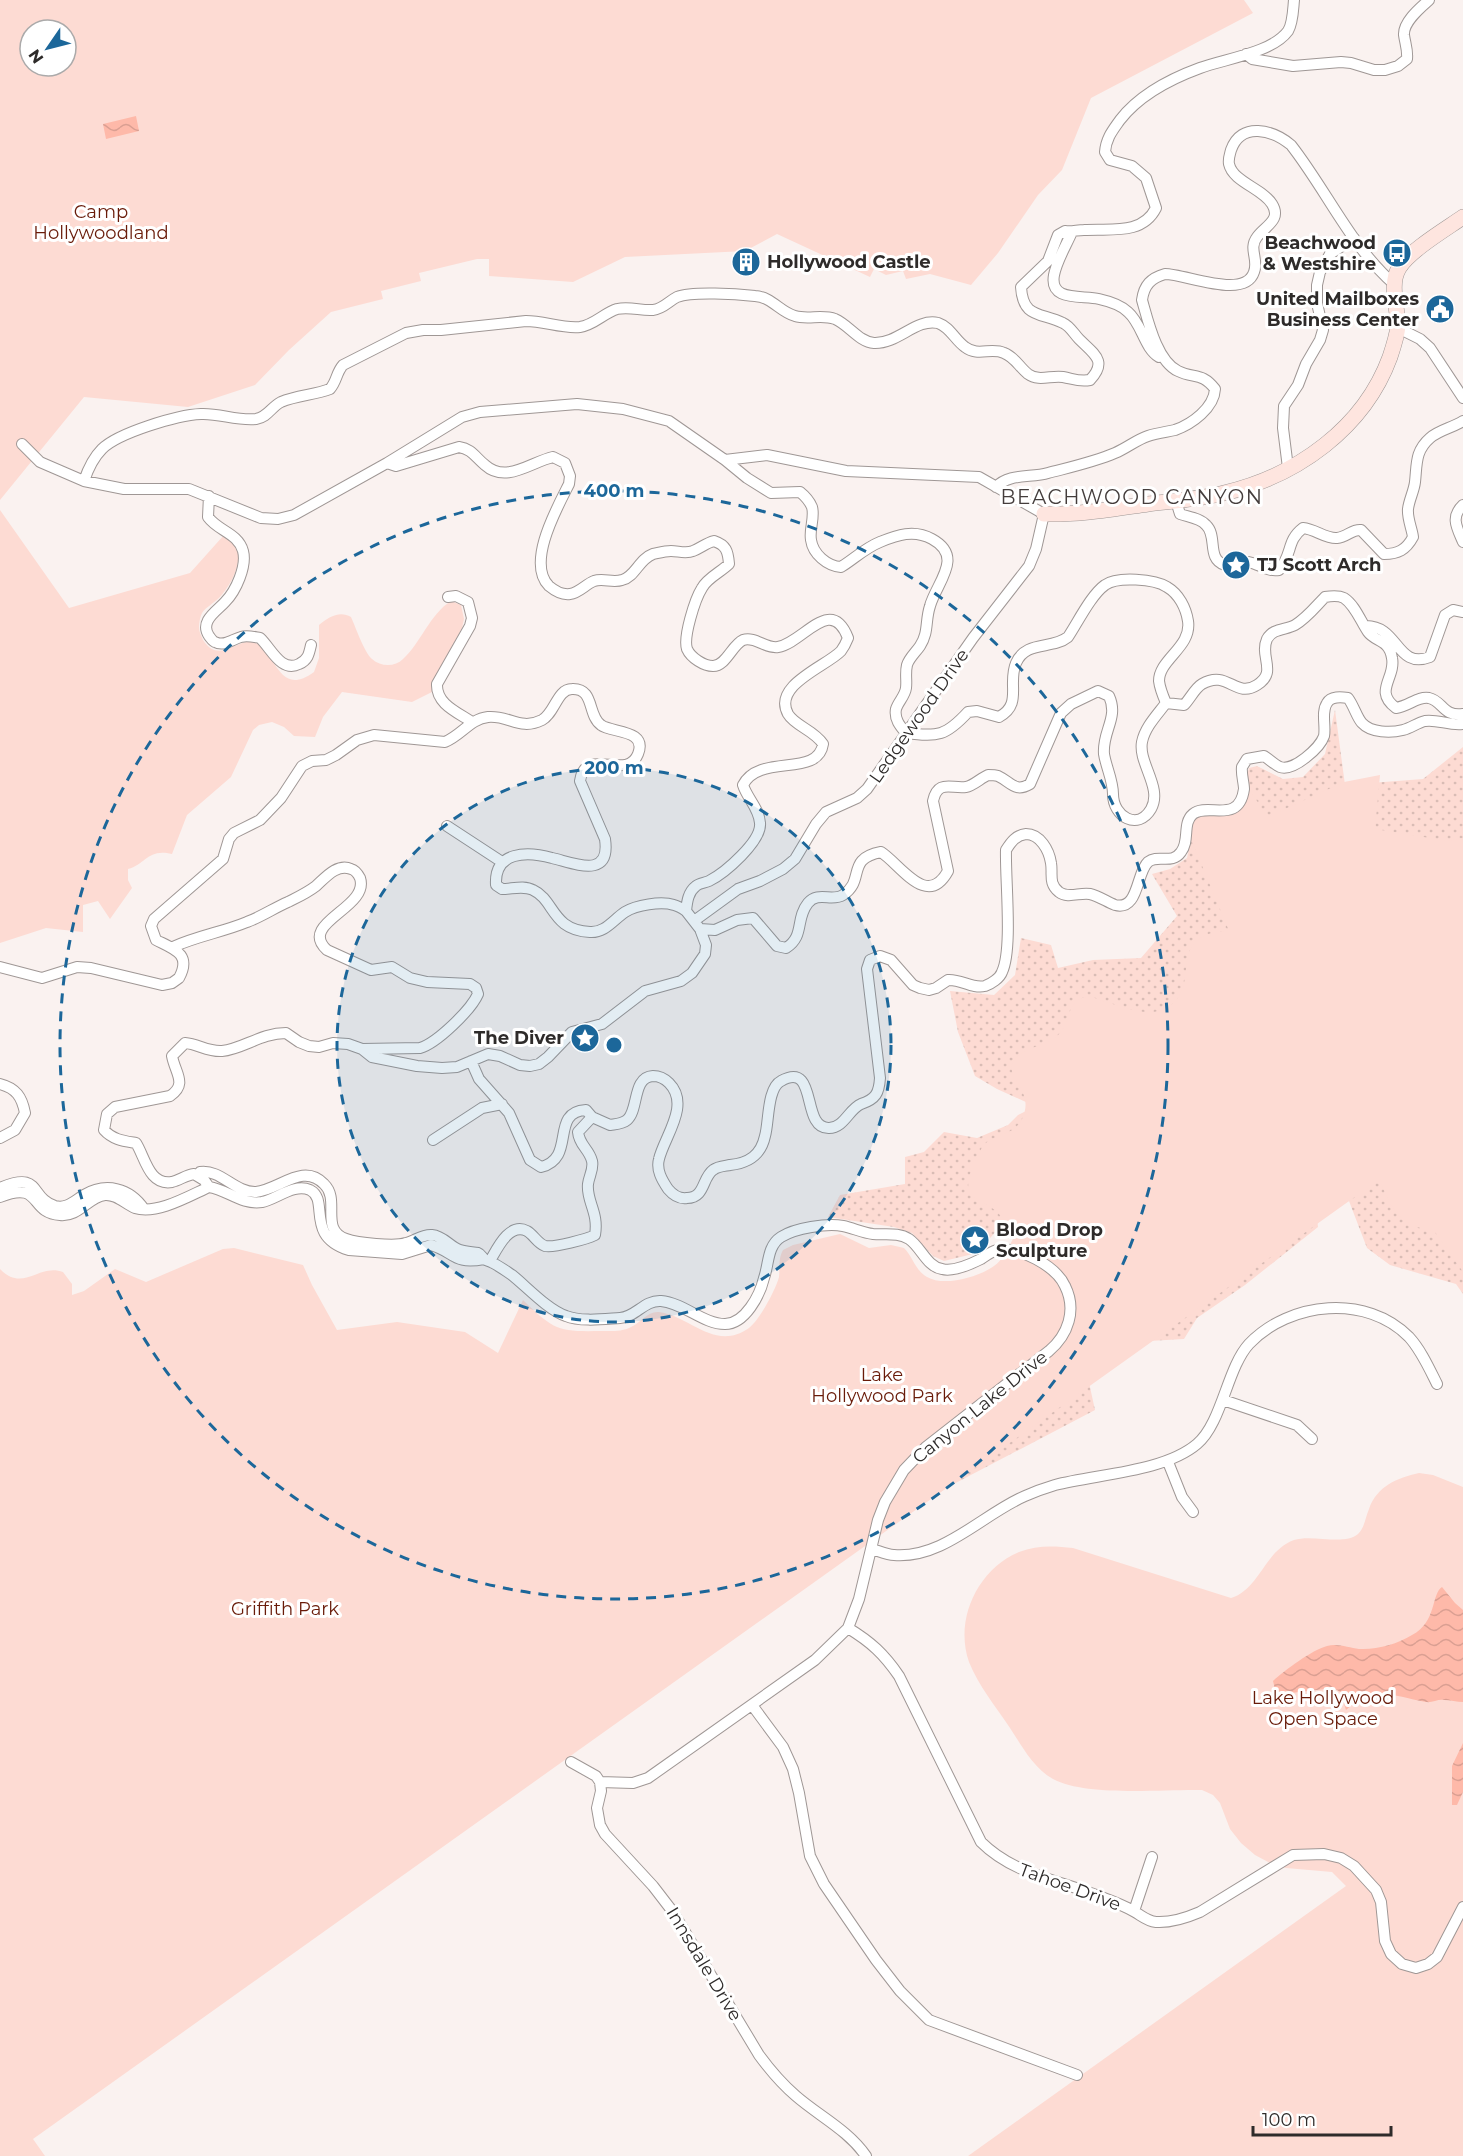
<svg xmlns="http://www.w3.org/2000/svg" width="1463" height="2156" viewBox="0 0 1463 2156" font-family="Montserrat,sans-serif">
  <style>
    .grass { fill: url(#grass-dots) }
    .green { fill: #fddbd3; fill-rule: evenodd }
    .water { fill: url(#water-waves) }
    .lines { fill: none; stroke-linecap: round; stroke-linejoin: round }
    .street-casing { stroke: #9f9795; stroke-width: 12 }
    .secondary-casing { stroke: #9f9795; stroke-width: 16 }
    .street { stroke: #fff; stroke-width: 10 }
    .secondary { stroke: #fee5df; stroke-width: 15 }
    .ring { fill: none; stroke: #1c679a; stroke-width: 3; stroke-dasharray: 10 8 }
    .labels { text-anchor: middle; dominant-baseline: central; stroke-width: 6; stroke-linejoin: round; paint-order: stroke }
    .park-label { font-size: 18px; fill: #691b09; stroke: #fff }
    .poi-label { font-size: 18px; font-weight: bold; fill: #2e2b2a; stroke: #fff; text-anchor: end }
    .street-label { font-size: 18px; fill: #2e2b2a; stroke: #fff }
    .neighbourhood-label { font-size: 20px; letter-spacing: 1.5px; fill: #443d3c; stroke: #fff }
    .centre { fill: #1c679a; stroke: #fff; stroke-width: 3 }
    .ring-label { font-size: 18px; text-anchor: middle; font-weight: bold; fill: #1c679a; stroke: #fff; stroke-width: 6; stroke-linejoin: round; paint-order: stroke }
  </style>
  <defs>
    <pattern id="grass-dots" width="8" height="8" patternUnits="userSpaceOnUse" patternTransform="scale(1.5)"><rect width="8" height="8" fill="#fddbd3"/><path d="M2 2h.1M6 6h.1" fill="none" stroke="#d9bcb5" stroke-width="1.8" stroke-linecap="round"/></pattern>
    <pattern id="water-waves" width="16" height="10" patternUnits="userSpaceOnUse" patternTransform="scale(1.5)"><rect width="16" height="10" fill="#feb9a9"/><path d="M0 5q4-4 8 0t8 0" fill="none" stroke="#da9f92"/></pattern>
  </defs>
  <rect width="100%" height="100%" fill="#faf2f0"/>
  <path class="grass" d="M1335,710L1345,785L1423,779L1463,747V1294L1456,1284L1390,1265L1367,1248L1349,1201L1332,1206L1317,1218L1318,1227L1245,1285L1197,1318L1184,1339L1131,1342L1088,1378L1095,1410L948,1487L890,1527L1030,1240L998,1229L977,1253L944,1261L933,1256L912,1233L894,1227L828,1217L840,1195L905,1184V1157L924,1152L944,1132L977,1138L1008,1125L1018,1115L1030,1109L1028,1103L997,1089L975,1076L958,1032L950,991L994,995L1015,975L1021,938L1051,945L1058,968L1093,960L1141,958L1177,916L1152,874L1170,869L1187,858L1191,839V826L1237,810L1249,768L1257,766L1283,779L1303,777L1325,754Z"/>
  <path class="green" d="M0,0H1244L1253,13L1091,98L1062,170L1038,195L998,253L971,285L930,274L906,279L903,271L886,275L874,269L870,277L777,234L745,251L625,257L573,282L489,276V259H477L419,273L421,281L381,291L383,299L331,312L289,350L255,385L188,407L84,397L0,500ZM30,30H66V66H30Z
    M0,510L69,608L190,573L224,535C251,548 234,582 219,598C214,603 206,607 202,613C200,617 199,623 199,627C199,632 201,635 203,640C219,665 238,638 253,642C277,650 277,699 314,672L319,658V625C328,617 340,610 351,617C356,628 364,652 372,659C381,667 395,667 403,659C420,644 430,614 451,601L461,605L464,619L462,628L432,685V692L412,702L342,692L323,717L315,737L294,736L284,727L272,722L259,725L253,730L231,777L187,815L172,854C148,848 146,864 128,869V880L132,888L110,919L98,901L83,905V932L46,928L0,943Z
    M1380,775L1375,829L1448,841L1463,838V1272L1435,1232C1399,1224 1391,1211 1380,1179L33,2139L45,2156H0V1269C23,1293 39,1263 63,1272L72,1284V1295L84,1291L115,1269L146,1282L223,1249L234,1248L303,1265L312,1285L337,1330L397,1322L465,1332L498,1353L523,1300C553,1329 557,1332 600,1331C610,1331 622,1332 631,1327C641,1323 647,1311 659,1312C690,1316 715,1352 749,1328C759,1321 776,1289 779,1277C780,1267 778,1259 783,1250L793,1245L840,1234L869,1248L891,1245L904,1248C913,1257 915,1270 927,1277C944,1287 979,1277 994,1266C1003,1260 1008,1248 1013,1239C1005,1233 1006,1222 999,1214C993,1207 984,1204 976,1199C958,1187 976,1162 982,1147C993,1133 1013,1137 1022,1119C1035,1092 1008,1081 1012,1064C1016,1050 1047,1045 1058,1035C1070,1025 1066,1000 1086,997C1091,996 1098,999 1103,1001C1126,1007 1151,1021 1172,1004C1201,981 1165,933 1229,931L1191,839V826L1198,815H1227L1247,785L1267,817L1344,782Z
    M1419,1473L1433,1475L1463,1487V2156H968L1346,1886L1332,1872L1286,1868L1270,1863L1255,1855L1241,1843L1230,1829L1220,1803L1213,1795L1202,1790C1163,1789 1086,1797 1053,1779C1033,1768 1022,1746 1010,1728C996,1707 978,1685 969,1662C954,1619 978,1569 1019,1552C1037,1545 1054,1546 1073,1548L1231,1598C1260,1589 1264,1551 1294,1540C1313,1534 1344,1546 1358,1534C1365,1527 1365,1518 1369,1509C1377,1486 1397,1478 1419,1473Z"/>
  <path class="water" d="M136,116L139,131L106,139L103,124Z
    M1442,1587L1455,1603L1463,1610V1702C1457,1702 1450,1700 1444,1700C1438,1699 1432,1703 1426,1702C1392,1696 1375,1684 1346,1710L1340,1692L1334,1688L1282,1694L1275,1689L1273,1681C1285,1670 1312,1650 1327,1646C1338,1643 1349,1648 1359,1649C1377,1650 1397,1644 1412,1635C1437,1622 1431,1594 1442,1587Z
    M1463,1743V1792L1457,1805H1452V1766Z"/>
  <g class="lines">
    <g class="street-casing">
      <path id="street" d="M1246,54L1252,59L1293,66L1341,62L1351,63L1374,70H1385L1398,66L1407,59C1408,50 1405,43 1404,35C1403,22 1420,8 1429,0
        M1072,232C1066,246 1057,260 1054,275C1049,302 1082,295 1099,299C1108,301 1121,305 1128,312C1142,324 1144,348 1159,357
        M1398,328L1420,339L1430,348L1463,398
        M22,444L40,462L84,481L124,489H189L261,518L278,519L294,515L387,463L462,417L480,412L577,404L623,409L669,421L725,460L767,455L846,471L979,477L1044,514L1036,549L1029,566L973,638L867,789L857,798L826,812L816,824L795,859L783,869L760,881L738,889L694,921
        M725,460L747,478L771,493L800,492C805,496 809,500 812,507C815,518 809,529 811,540C813,554 827,566 841,567C854,559 865,548 880,542C897,535 914,529 932,539C965,557 936,583 930,606C925,621 929,632 920,646C916,652 909,658 907,665C905,673 907,681 906,688C905,696 898,702 896,709C894,719 900,726 906,733C938,737 946,736 968,712L977,711L999,717C1023,704 1007,684 1016,663C1026,640 1052,650 1068,637C1078,622 1091,595 1105,585C1117,576 1155,579 1167,587C1179,594 1186,608 1188,621C1192,647 1159,659 1159,681C1160,689 1163,696 1166,703
        M387,463L396,466L459,447C472,449 475,457 485,465C506,484 531,462 553,457L565,463L570,476L569,484C557,508 526,563 549,586C555,591 563,595 570,594C579,593 586,584 594,581C603,578 613,583 622,580C635,577 639,559 653,554C658,553 665,551 671,551C678,551 686,554 693,551C701,548 706,543 714,541C726,545 728,551 729,564C721,572 707,578 702,588C695,599 683,637 687,649C691,658 704,666 713,666C726,666 732,645 743,640C755,636 766,649 778,647C803,643 831,594 848,638C846,643 844,647 841,651C827,666 772,685 788,714C795,726 814,730 823,744C818,778 759,753 743,785C747,798 759,808 760,823C762,841 725,873 709,881C705,883 699,883 696,886C688,892 687,902 686,911L700,929L715,930L737,920L753,918L777,946L786,948C805,936 795,919 808,903C818,891 832,902 843,895C866,880 845,859 881,852C901,865 927,909 948,871L933,801C938,779 951,789 966,787C973,786 981,778 988,775C992,775 995,775 998,776C1011,782 1015,793 1030,784L1061,713L1071,704L1098,691L1109,696C1119,718 1102,731 1104,754C1106,767 1113,780 1113,794C1113,817 1138,831 1151,809C1163,788 1138,763 1142,742C1145,727 1157,715 1166,703
        M1288,468L1283,428L1284,406L1298,385L1306,364L1320,340L1323,330L1317,303V285L1320,272L1330,254L1354,238
        M84,481C88,469 93,458 102,449C118,433 177,415 201,414C219,413 237,421 256,419C268,417 271,407 281,402C297,395 315,395 330,389C337,381 336,373 343,365L406,333L423,330H441L526,321C544,321 563,329 580,327C594,325 604,313 617,309C630,306 641,311 653,310C663,309 669,301 677,297C692,291 737,294 755,296C772,297 780,312 795,316C808,320 822,314 835,319C849,325 859,342 874,343C898,344 916,318 938,323C950,327 955,340 965,347C978,357 991,347 1004,353C1015,357 1019,367 1028,374C1039,382 1051,375 1063,377C1074,379 1079,382 1090,380C1108,361 1094,354 1079,339C1074,334 1070,326 1063,323C1041,312 1023,319 1021,287L1048,261L1058,235L1065,231C1072,232 1077,230 1084,230C1109,228 1142,236 1156,208L1146,178L1132,166L1110,160L1105,152C1106,138 1113,130 1120,120C1140,94 1170,79 1200,68C1224,59 1272,53 1288,31C1293,23 1293,10 1294,0
        M996,487C1009,473 1031,478 1048,473C1071,467 1094,462 1115,453C1127,448 1136,440 1148,436C1157,433 1166,432 1175,430C1192,424 1214,408 1215,389C1202,372 1194,379 1178,371C1157,361 1148,321 1142,300C1144,285 1151,278 1165,274C1186,274 1245,300 1254,272C1259,259 1248,249 1257,237C1265,226 1282,220 1272,204C1262,188 1233,182 1229,164C1228,159 1230,154 1231,150C1241,121 1273,130 1291,145C1327,191 1351,247 1395,285
        M209,496L208,517C218,531 238,533 243,551C247,566 236,591 225,602C217,611 199,621 209,636C210,637 213,642 215,642C224,647 233,639 241,637C247,635 254,637 260,638C271,648 281,673 299,664C308,660 309,654 311,645
        M1176,501L1180,514C1188,517 1200,518 1206,525C1218,536 1206,559 1225,565C1233,567 1240,561 1248,562C1260,564 1267,572 1279,570C1293,554 1286,541 1303,528C1315,529 1326,539 1337,538C1347,537 1352,529 1361,530L1384,554C1398,554 1406,550 1413,537C1412,529 1407,518 1408,509C1409,500 1414,491 1415,482C1417,464 1415,451 1430,438C1439,430 1452,428 1463,421
        M1463,505C1450,517 1457,528 1463,542
        M448,597L456,596L468,602L472,618L470,626L437,684C436,704 457,712 472,722
        M1365,626C1399,625 1396,670 1430,657L1445,615L1453,610L1463,612
        M1166,703L1184,705C1190,699 1195,688 1202,684C1228,669 1235,699 1257,685C1278,672 1259,657 1267,639C1273,628 1286,630 1295,625C1307,618 1316,606 1325,597C1331,596 1338,595 1344,598C1355,605 1361,622 1368,632C1375,642 1389,639 1392,658C1396,678 1373,691 1396,708C1409,706 1418,696 1429,698C1443,701 1443,717 1463,714
        M447,826L502,862
        M173,947C197,936 223,932 247,922C261,917 274,908 288,902C298,897 307,893 316,886C325,878 337,863 351,869C355,870 358,874 360,878C370,908 297,923 327,950L371,970L392,967L410,978L427,982L470,984L476,988L478,994C471,1010 437,1043 420,1048L362,1049
        M0,967L42,978L77,967L91,968L162,985L172,983L179,978C192,954 174,949 156,940L151,926L154,919L223,859L229,839L234,833L260,820L281,798L302,766L312,761L326,760L336,755L357,740L374,735L445,742C462,735 470,719 488,717C509,715 520,731 542,720C555,713 557,689 572,689C595,688 587,715 601,725C611,733 648,729 638,754C627,782 585,745 580,781L605,839C611,880 574,863 552,858C527,851 494,851 496,885L502,889C512,889 524,885 533,890C555,900 551,930 590,932C605,933 613,920 625,912C636,905 661,901 674,905C678,906 683,909 686,911
        M471,1061L479,1079L509,1113L530,1160L541,1167C577,1158 549,1112 586,1110L592,1117L610,1125C616,1124 622,1124 627,1120C639,1110 632,1077 653,1076C659,1076 665,1079 669,1083C691,1105 664,1137 659,1159C656,1170 662,1180 668,1189C673,1195 680,1199 687,1198C705,1198 702,1178 713,1170C718,1166 725,1166 730,1165C749,1163 761,1155 765,1136C769,1123 767,1088 781,1081C819,1060 800,1129 829,1128C844,1128 849,1109 861,1104C876,1099 879,1093 880,1078L867,969L870,960L880,956L891,960L913,985L920,988L929,990L936,988L948,980C961,979 972,989 985,986C991,984 1000,978 1002,972C1013,949 1005,878 1006,850C1011,842 1016,835 1026,834C1040,834 1049,850 1051,863C1053,874 1048,883 1059,892C1068,899 1080,892 1090,894C1099,896 1107,902 1115,905C1139,911 1136,873 1148,862C1158,854 1172,865 1181,852C1190,841 1182,823 1193,814C1208,802 1239,825 1244,789C1244,783 1241,774 1242,767L1247,759L1264,756C1269,759 1275,765 1280,767C1293,772 1320,748 1324,736C1326,726 1321,712 1327,703C1331,696 1341,697 1348,698C1354,706 1357,718 1362,723C1371,733 1391,733 1403,730C1411,728 1417,723 1425,721C1437,719 1450,726 1463,724
        M0,1084C16,1088 22,1097 25,1113L15,1130L0,1138
        M433,1140L482,1108L502,1104
        M198,1175L200,1172C221,1169 235,1193 256,1192C279,1190 303,1162 324,1184C341,1200 319,1229 346,1239C357,1243 395,1247 406,1243C415,1241 422,1234 432,1235C444,1236 450,1247 460,1250C466,1252 473,1252 478,1253C481,1254 482,1257 484,1259C487,1261 490,1261 493,1263C499,1266 506,1271 512,1275C527,1287 548,1310 566,1316C581,1322 604,1319 620,1318C636,1317 644,1300 661,1301C684,1303 703,1324 725,1324C745,1324 760,1295 764,1278C769,1264 767,1246 781,1237C795,1228 827,1223 843,1226C853,1228 863,1233 873,1234C886,1235 898,1232 909,1239C921,1247 927,1267 942,1269C953,1272 971,1264 981,1259C986,1256 990,1252 997,1250C1019,1246 1056,1266 1065,1286C1077,1310 1068,1335 1049,1351L926,1447L904,1470L885,1502L878,1520L859,1599L848,1628L815,1660L648,1778L633,1783L600,1782
        M209,1187L204,1180L194,1174C186,1175 180,1180 172,1182C149,1186 145,1157 136,1143C124,1141 113,1140 104,1130L107,1114L115,1107L170,1096C188,1084 175,1073 172,1056L185,1043C198,1044 208,1052 222,1051C243,1049 261,1033 286,1033L299,1042L309,1046L319,1047L333,1043L348,1044L362,1049L372,1057L417,1066L442,1068L457,1067L488,1054L500,1056L520,1065L530,1066L539,1064L548,1057L572,1032L602,1024L645,991L681,981L692,973L705,954L706,945L700,929
        M0,1188C42,1170 29,1198 55,1206C67,1209 74,1201 84,1195C106,1182 130,1188 144,1209
        M0,1197C43,1180 28,1213 60,1215C79,1217 88,1197 105,1195C117,1194 125,1204 135,1208C157,1215 189,1196 209,1187C228,1190 241,1205 262,1202C277,1199 294,1183 310,1190C330,1200 304,1236 349,1250L402,1254L431,1245C455,1252 453,1265 484,1259
        M490,1261C497,1249 509,1222 527,1231C534,1235 537,1243 545,1246C554,1248 587,1239 595,1235C599,1212 586,1201 588,1184C589,1176 594,1169 592,1161C589,1149 579,1145 578,1132L592,1117
        M1223,1400L1297,1425L1312,1439
        M1168,1462L1182,1497L1193,1512
        M872,1549C879,1551 887,1555 894,1555C943,1559 983,1514 1025,1496C1034,1492 1045,1488 1055,1485C1097,1474 1164,1472 1197,1444C1222,1423 1227,1368 1249,1344C1290,1301 1367,1294 1409,1337C1421,1350 1429,1368 1437,1384
        M848,1628C871,1642 884,1654 899,1676L981,1842C1014,1875 1060,1880 1101,1897C1112,1901 1125,1906 1135,1912C1142,1916 1147,1921 1156,1922C1171,1923 1186,1918 1200,1912L1293,1855L1324,1854L1341,1858L1354,1866L1376,1890L1381,1902L1385,1941L1391,1954L1402,1964L1416,1968L1428,1964L1437,1957L1463,1907
        M752,1705L783,1747L793,1769L799,1793L810,1856L824,1884L876,1960L900,1991L929,2020L1077,2075
        M571,1762L596,1776L600,1782L601,1791L597,1808L600,1825L605,1834L653,1886L673,1912L759,2055C770,2070 782,2084 796,2096C819,2116 848,2130 866,2156
        M1134,1911L1152,1857"/>
    </g>
    <g class="secondary-casing">
      <path id="secondary" d="M1044,514C1079,515 1113,509 1148,504C1173,501 1200,499 1224,493C1297,476 1364,428 1390,357C1393,348 1397,336 1398,326C1398,309 1389,284 1399,268C1409,251 1446,229 1463,217"/>
    </g>
    <use href="#street" class="street"/>
    <use href="#secondary" class="secondary"/>
  </g>
  <circle cx="614" cy="1045" r="277" fill="#1c679a" fill-opacity=".12"/>
  <g class="ring">
    <circle cx="614" cy="1045" r="277"/>
    <circle cx="614" cy="1045" r="554"/>
  </g>
  <defs>
    <g id="bus-disc" transform="scale(1.5)"><circle r="9.5" fill="#1c679a" stroke="#fff"/><path d="M-5-6H5V4H4V6H2V4H-2V6H-4V4H-5ZM-3.5-4V0h7V-4ZM-3.5 1.2v1.5H-2V1.2ZM2 1.2v1.5H3.5V1.2Z" fill="#fff"/></g>
    <g id="building-disc" transform="scale(1.5)"><circle r="9.5" fill="#1c679a" stroke="#fff"/><path d="M-4-6H4V6H1V3H-1V6H-4ZM-2.5-4.3h1.7v1.8h-1.7ZM.8-4.3h1.7v1.8H.8ZM-2.5-1h1.7V.8h-1.7ZM.8-1h1.7V.8H.8Z" fill="#fff"/></g>
    <g id="civic-disc" transform="scale(1.5)"><circle r="9.5" fill="#1c679a" stroke="#fff"/><path d="M-.6-6.5H3V-4.5H.6V-3L4-1V1h2V6H-6V1h2V-1L-.6-3ZM-1.2 2.5V6h2.4V2.5Z" fill="#fff"/></g>
    <g id="sight-disc" transform="scale(1.5)"><circle r="9.5" fill="#1c679a" stroke="#fff"/><path d="M0-6L1.8-2.2L6-1.7L2.9 1.2L3.7 5.4L0 3.3L-3.7 5.4L-2.9 1.2L-6-1.7L-1.8-2.2Z" fill="#fff"/></g>
  </defs>
  <g fill-rule="evenodd">
    <use href="#bus-disc" x="1397" y="253"/>
    <use href="#building-disc" x="746" y="262"/>
    <use href="#civic-disc" x="1440" y="309"/>
    <use href="#sight-disc" x="1236" y="565"/>
    <use href="#sight-disc" x="585" y="1038"/>
    <use href="#sight-disc" x="975" y="1240"/>
  </g>
  <g class="labels">
    <g class="park-label">
      <text x="101" y="212">Camp<tspan x="101" dy="21">Hollywoodland</tspan></text>
      <text x="882" y="1375">Lake<tspan x="882" dy="21">Hollywood Park</tspan></text>
      <text x="285" y="1609">Griffith Park</text>
      <text x="1323" y="1698">Lake Hollywood<tspan x="1323" dy="21">Open Space</tspan></text>
    </g>
    <g class="poi-label">
      <text x="1376" y="243">Beachwood<tspan x="1376" dy="21">&amp; Westshire</tspan></text>
      <text x="767" y="262" text-anchor="start">Hollywood Castle</text>
      <text x="1419" y="299">United Mailboxes<tspan x="1419" dy="21">Business Center</tspan></text>
      <text x="1257" y="565" text-anchor="start">TJ Scott Arch</text>
      <text x="564" y="1038">The Diver</text>
      <text x="996" y="1230" text-anchor="start">Blood Drop<tspan x="996" dy="21">Sculpture</tspan></text>
    </g>
    <g class="street-label">
      <text transform="translate(919 716) rotate(-55)">Ledgewood Drive</text>
      <text transform="translate(980 1407) rotate(-39)">Canyon Lake Drive</text>
      <text transform="translate(1070 1887) rotate(20)">Tahoe Drive</text>
      <text transform="translate(704 1964) rotate(59)">Innsdale Drive</text>
    </g>
    <g class="neighbourhood-label">
      <text x="1132" y="497">BEACHWOOD CANYON</text>
    </g>
  </g>
  <circle cx="614" cy="1045" r="9" class="centre"/>
  <g class="ring-label">
    <text x="614" y="497">400 m</text>
    <text x="614" y="774">200 m</text>
  </g>
  <g transform="translate(48 48) rotate(235)"><circle r="28" fill="#ffffff" stroke="#abaaaa" stroke-width="1.5"/>
  <path d="M0-4.5L10 22L0 15L-10 22Z" fill="#1c679a"/>
  <text y="-9" font-size="16" font-weight="bold" text-anchor="middle" fill="#2e2b2a">N</text>
  </g>
  <path d="M1253 2126v9h138v-9" fill="none" stroke="#2e2b2a" stroke-width="3"/>
  <text x="1262" y="2126" font-size="18" fill="#2e2b2a" stroke="#ffffff" stroke-width="4.5" paint-order="stroke">100 m</text>
</svg>
